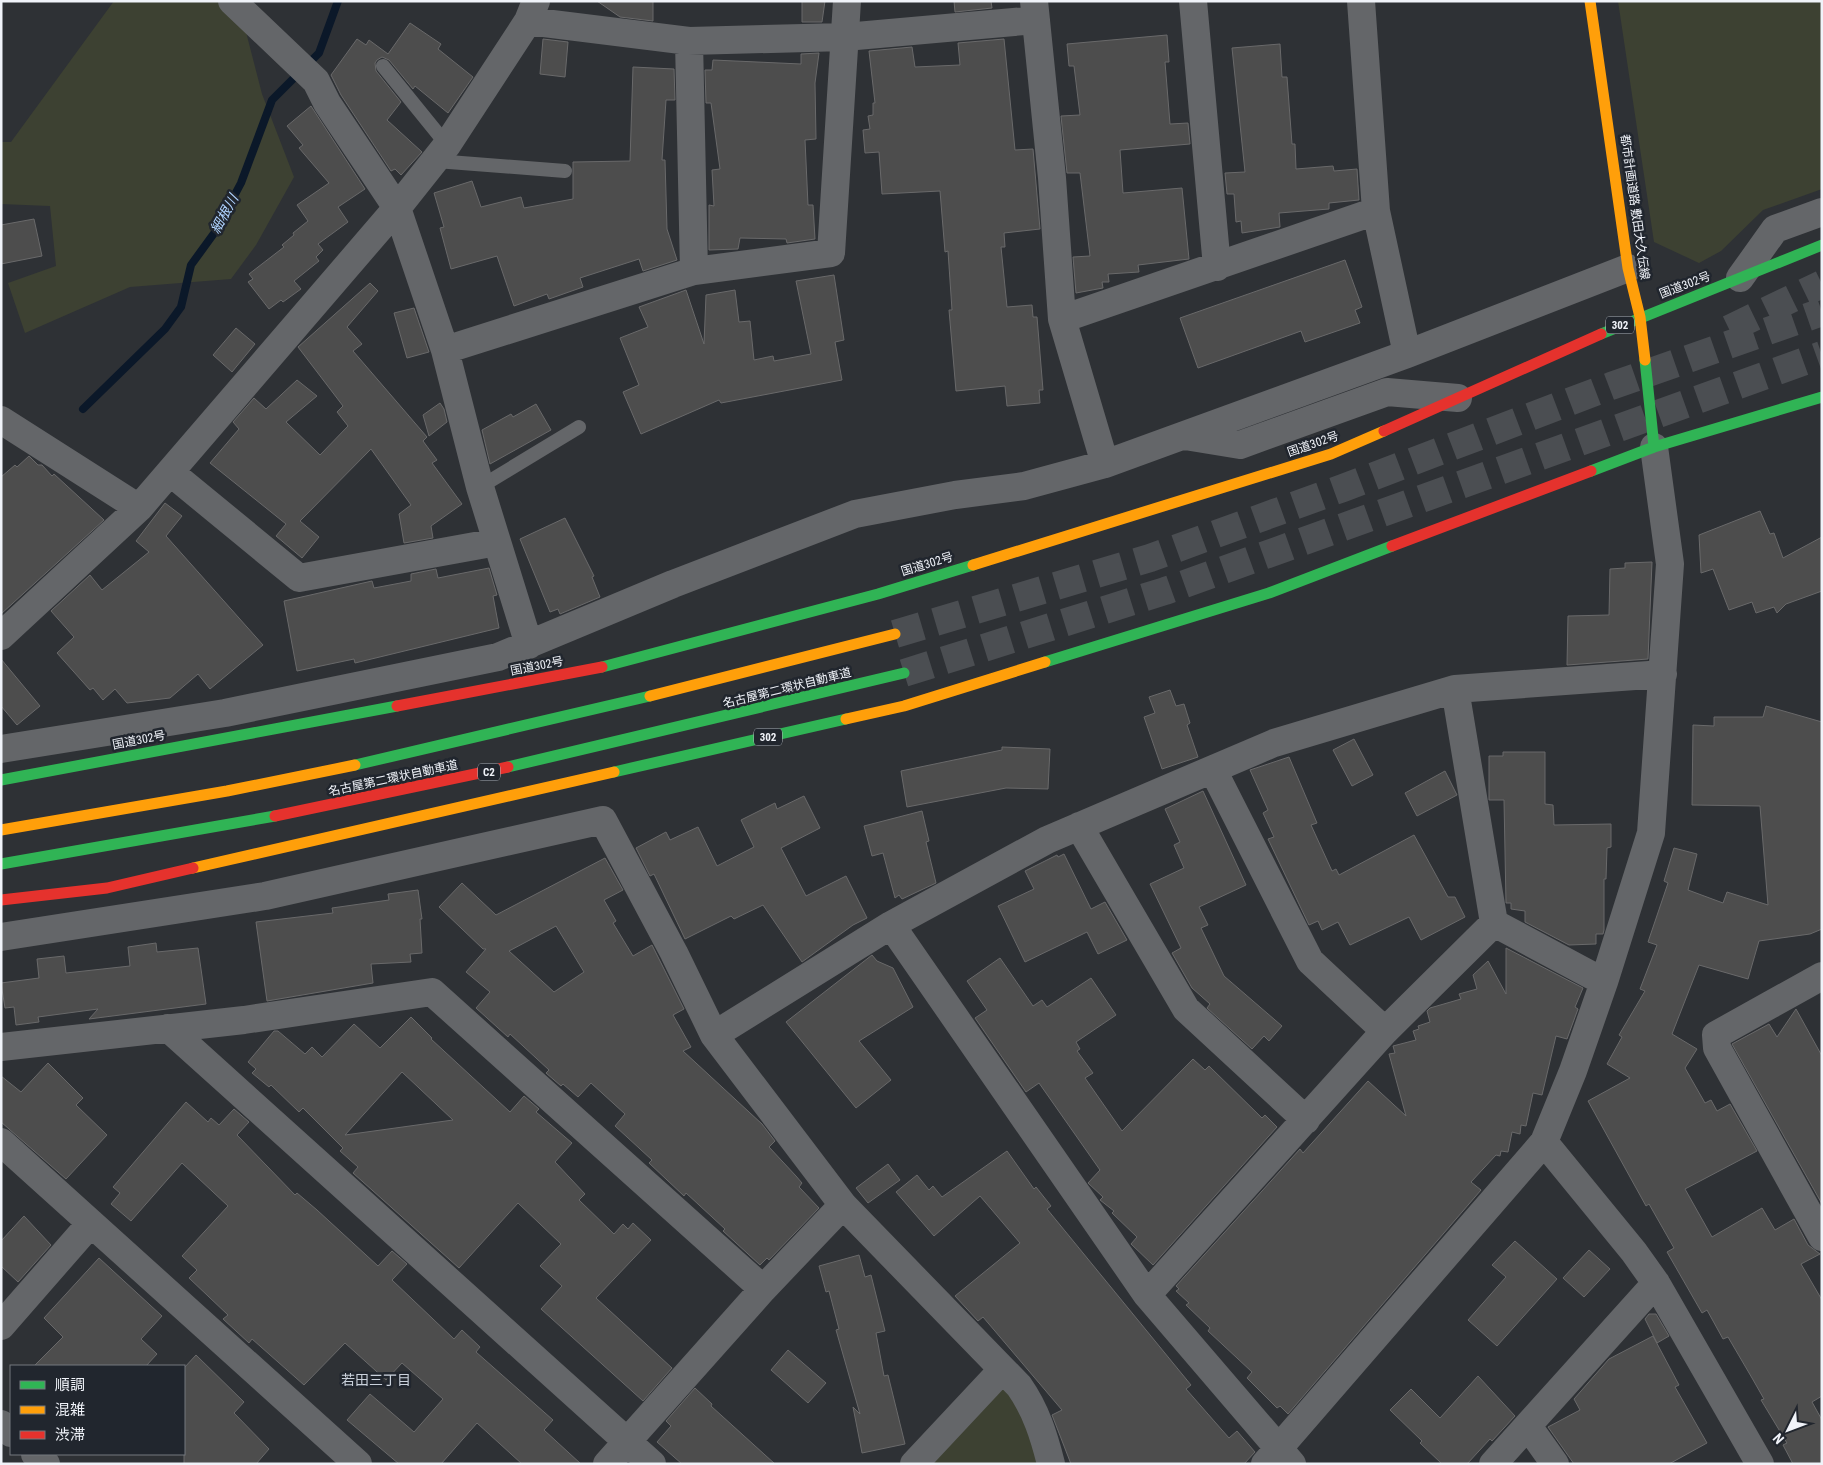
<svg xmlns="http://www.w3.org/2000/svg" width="1823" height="1465" viewBox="0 0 1823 1465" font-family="'Roboto Condensed','Noto Sans JP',sans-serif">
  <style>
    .green { fill: #3d4132 }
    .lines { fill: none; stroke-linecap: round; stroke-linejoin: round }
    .stream { stroke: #0b1829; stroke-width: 8 }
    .building { fill: #4d4d4d; stroke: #69696a; fill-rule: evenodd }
    .highway-tunnel { stroke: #4b4e52; stroke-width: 28; stroke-dasharray: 28 14; stroke-linecap: butt }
    .lane { stroke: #646669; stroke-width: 14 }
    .street { stroke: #646669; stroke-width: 28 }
    .fast { stroke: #30b455; stroke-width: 11 }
    .slow { stroke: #ff9f0a; stroke-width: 11 }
    .jam { stroke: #e5322d; stroke-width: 11 }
    .labels { text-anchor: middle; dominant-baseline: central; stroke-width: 5; stroke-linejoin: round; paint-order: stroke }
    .shield { fill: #21262e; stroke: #b2b6bc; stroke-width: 1 }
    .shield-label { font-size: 11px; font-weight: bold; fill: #f0f3f9 }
    .street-label { font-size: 12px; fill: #f0f3f9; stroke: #21262e }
    .water-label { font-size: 14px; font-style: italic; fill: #afd3ff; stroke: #21262e }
    .neighbourhood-label { font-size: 14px; fill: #cad1db; stroke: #21262e }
  </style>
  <rect width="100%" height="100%" fill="#2e3135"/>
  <path class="green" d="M114,1H238L262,94L294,177L256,245L231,279L130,287L25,333L8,283L56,266L50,206L1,204V142H11Z
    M1618,1H1822V189L1763,210L1721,251L1699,263L1654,242Z
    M995,1388L1013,1390L1045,1464H927Z"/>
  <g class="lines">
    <path class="stream" d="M83,409L165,329L181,307L191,265L215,232L241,183L272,100L319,53L338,1"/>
  </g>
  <path class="building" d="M597,1H653V21L620,17Z
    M802,1H825L822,22H802Z
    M954,1H991L992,8L955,12Z
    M410,23L441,44L438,49L473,77L448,113L415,86L413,89L389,60L382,57L377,60L375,63L376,71L401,102L387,120L422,152L401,175L395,169L391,171L341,95L331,75L357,39L366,45L369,40L388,54Z
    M1167,35L1169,62H1165L1170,124L1188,123L1190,144L1120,150L1123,193L1182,188L1189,259L1138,265L1139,272L1108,274L1109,282H1102L1103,288L1076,293L1073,257L1090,256L1080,173H1067L1061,116L1080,115L1074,66H1069L1067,44Z
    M543,39L568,42L565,77L540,74Z
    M1004,39L1015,150L1033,149L1040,229L1004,233L1005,247H1001L1007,307L1032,305L1033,317H1037L1043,390H1039L1040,403L1007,406L1005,386L956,391L949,310H952L948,251L945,252L940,191L882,194L879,152L865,153L863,130L870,129L868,116L873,115V103H875L869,51L912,47L915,67L960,65L958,43Z
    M1280,44L1282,77H1287L1292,144H1295L1296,169L1333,166L1334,171L1357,169L1359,200L1329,203V209L1279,213L1280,227L1242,233L1241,221L1236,222L1234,194H1227L1225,173L1245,172L1232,48Z
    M819,53L815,83L816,139L805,140L808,205H813L815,239L787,243L786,239L740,238L738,249L709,250V205L714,206L712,170L720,169L711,103H706L705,70H712L713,60L801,64V54Z
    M633,67L674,69L675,100H666L662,160H665L667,229L677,260L643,271L639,259L580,278L583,287L549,299L547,294L514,306L497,256L451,269L440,228L444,227L434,193L472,181L481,207L521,197L524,208L573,199V162L630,161Z
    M311,106L365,189L338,207L348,222L318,244L323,250L316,257L319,261L294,281L301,289L283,302L281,300L269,309L248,282L253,279L249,274L284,247L282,245L294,235L293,233L308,221L297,205L329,183L299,148L303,145L287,126Z
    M34,219L42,256L1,264V225Z
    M1345,260L1362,307L1355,310L1360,323L1305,342L1301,331L1198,368L1180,318Z
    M834,275L844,340L835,342L842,380L721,403L719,400L641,434L623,392L639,385L620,338L648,327L639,307L686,290L704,344L706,295L735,290L739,322L750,321L754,360L773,356L774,361L811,354L796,281Z
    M370,283L378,291L347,327L362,344L353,351L427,437L423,441L437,460L432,463L462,504L431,526L433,538L404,543L399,514L411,505L371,449L300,521L319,537L302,558L276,536L286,524L210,463L239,429L233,422L254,398L266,409L297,380L317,396L286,422L320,455L348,426L337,412L343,406L298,347Z
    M414,308L429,352L407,358L394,313Z
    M236,328L255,344L232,372L213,355Z
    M440,403L444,409L447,422L429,436L423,415Z
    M536,404L551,430L490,464L482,430L511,414L513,417Z
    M29,456L38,465H42L52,476L54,474L104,520L1,614V477L15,465L17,467Z
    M165,503L182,516L166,536L263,645L210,689L198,674L170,698L127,703L115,689L103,700L93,688L90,690L57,653L74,637L51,611L90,575L102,590L149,552L136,541Z
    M1760,511L1770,534L1774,533L1783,558L1822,537V591L1786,604L1777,613L1774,607L1756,613L1752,602L1729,610L1713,569L1701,573L1699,535Z
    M565,518L594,576L592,577L600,597L560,614L558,609L550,612L520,539Z
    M1652,562L1648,659L1567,665L1568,616L1609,615L1610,569L1625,568V563Z
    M489,568L497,595L493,596L499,628L355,663L354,659L297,671L284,601L372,581L374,588L411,581V574L436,569L438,578Z
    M1,659L40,706L17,725L1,706Z
    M1170,690L1176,706L1184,704L1190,723L1187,725L1198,757L1162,769L1144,717L1155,713L1149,697Z
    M1766,706L1822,722V929L1810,934L1759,941L1748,979L1699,965L1672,1034L1697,1049L1685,1068L1705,1103L1711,1100L1717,1111L1730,1104L1757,1151L1685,1189L1712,1237L1762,1208L1775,1230L1794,1219L1808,1245L1820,1254L1801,1264L1822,1300V1396L1812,1402L1822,1420V1464H1793L1783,1445L1787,1443L1761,1400L1764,1399L1752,1378L1728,1337L1723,1339L1707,1310L1702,1313L1667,1252L1674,1248L1649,1204L1646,1206L1588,1101L1630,1078L1607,1064L1622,1037L1619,1035L1645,991L1640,989L1657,945L1648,942L1668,883L1664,881L1674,848L1697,854L1688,890L1723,903L1727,892L1768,905L1760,806L1692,805L1693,725L1714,726V717H1763Z
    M1354,739L1373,775L1352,786L1333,750Z
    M1002,747L1050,749L1048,789L1006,788L907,807L901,771L1002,750Z
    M1503,752H1545V804L1553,805L1554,825L1611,824V847L1607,848L1606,879H1604V930L1603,934H1596V944L1569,945L1525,922V911L1511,909V903H1506L1504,800H1489V756H1503Z
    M1289,757L1317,823L1311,825L1332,871L1336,869L1339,875L1414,835L1448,897H1455L1465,917L1421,940L1409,917L1350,945L1338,922L1322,930L1318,921L1309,925L1268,839L1274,837L1263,813L1268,810L1250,770Z
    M1445,771L1457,795L1417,816L1405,793Z
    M1203,791L1246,885L1199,907L1208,925L1201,928L1224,976L1282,1026L1269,1041L1264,1036L1252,1049L1207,1008L1210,1004L1192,988L1172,953L1181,948L1150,884L1184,868L1174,845L1180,842L1165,809Z
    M804,796L820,828L781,848L806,896L846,876L867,918L853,925L802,962L763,905L734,919L731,916L685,939L654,874L650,876L636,848L666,832L670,840L698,827L717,866L754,847L741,820L775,803L777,809Z
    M922,811L929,841L926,842L936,883L902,899L899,895L895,898L883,853L872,856L864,826Z
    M1064,854L1091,909L1105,902L1127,940L1098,954L1087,932L1025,962L998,906L1034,889L1025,871L1057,855L1058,857Z
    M605,858L623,890L604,900L616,921L613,923L633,956L652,945L684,1009L673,1015L691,1047L683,1051L762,1124L775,1141L769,1147L796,1176L802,1183L799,1187L819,1208L769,1260L767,1258L760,1265L723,1231L725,1229L686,1193L684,1196L649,1163L652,1160L615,1126L625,1114L591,1083L578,1097L563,1084L561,1086L546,1073L549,1070L510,1034L508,1037L476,1008L490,992L466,972L486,949H483L439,907L462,883L496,915ZM556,926L584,972L554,992L509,951Z
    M418,890L422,919H420L422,953L410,954L411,962L371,964L373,983L267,1001L256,922L333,913L332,908L389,900L388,894Z
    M156,943L157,952L198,948L206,1004L89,1019L98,1009L38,1017L39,1022L16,1025L14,1007L5,1008L1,983L39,978L37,959L64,956L66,973L130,966L128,947Z
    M1506,948L1583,988L1575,1007L1578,1009L1567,1039L1556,1036L1542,1095L1533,1093L1526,1126L1521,1125L1520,1134L1512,1132L1508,1152L1501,1151L1500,1156L1496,1155L1471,1182L1481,1190L1288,1414L1280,1406L1277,1408L1247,1378L1252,1372L1208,1331L1210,1328L1186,1305L1189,1303L1176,1291L1179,1289L1176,1286L1300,1149L1303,1153L1368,1081L1406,1116L1389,1054L1395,1053L1393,1046L1416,1040L1413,1031L1419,1029L1418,1026L1430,1022L1427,1011L1430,1008L1461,999L1459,994L1477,989L1473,975L1488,961L1506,994Z
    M872,955L877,961L893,968L913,1007L859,1041L891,1080L856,1108L786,1022Z
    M1000,958L1033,1006L1042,1000L1047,1007L1091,978L1116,1015L1076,1042L1080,1049L1077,1051L1093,1073L1085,1078L1122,1131L1193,1059L1205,1070L1209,1066L1262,1118L1265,1115L1277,1127L1153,1265L1131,1244L1137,1237L1112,1213L1114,1211L1100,1200L1103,1197L1088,1183L1100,1170L1039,1083L1026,1092L975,1018L987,1010L967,981Z
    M1796,1009L1822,1056V1204L1732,1044L1769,1024L1777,1037Z
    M411,1017L432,1038L431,1039L510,1112L524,1096L539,1109L536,1112L572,1143L555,1162L585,1194L579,1200L614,1234L623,1224L628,1229L633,1223L651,1240L596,1298L672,1368L643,1401L541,1309L562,1286L540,1266L561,1244L518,1203L459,1268L353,1173L358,1167L340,1151L343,1148L303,1108L299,1112L271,1085L269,1087L252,1073L256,1069L248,1062L274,1031H278L305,1054L312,1047L322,1057L354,1024L380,1048ZM402,1072L453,1120L345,1135Z
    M48,1063L83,1098L76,1105L107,1135L66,1179L1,1122V1076L21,1092Z
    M186,1102L208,1122L211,1118L219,1125L234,1109L249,1122L237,1135L295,1195L297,1193L317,1210L378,1266L392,1251L407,1264L392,1280L454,1339L462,1330L480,1347L476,1352L553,1420L544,1430L581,1464H522L477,1423L441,1464H399L347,1420L370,1394L414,1432L443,1399L402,1363L386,1380L345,1343L304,1385L252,1339L249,1343L223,1319L228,1315L189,1278L197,1270L182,1256L228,1206L182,1163L131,1221L111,1204L120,1193L113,1187Z
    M1007,1151L1034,1189L1036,1187L1051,1206L1047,1209L1191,1385L1186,1389L1229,1438L1237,1431L1255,1452L1244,1464H1071L1052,1415L1062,1410L983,1317L978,1321L955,1296L1020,1243L980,1196L934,1236L896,1192L917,1175L929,1190L933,1186L942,1197Z
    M888,1164L900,1180L868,1203L856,1188Z
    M24,1216L51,1245L18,1282L1,1266V1241Z
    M1515,1241L1557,1279L1497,1346L1468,1320L1506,1277L1492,1265Z
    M1589,1250L1610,1269L1584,1297L1563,1278Z
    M859,1255L865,1277L871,1275L885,1331L876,1333L884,1376L888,1375L905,1444L862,1453L853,1407L860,1414L836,1330L839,1329L829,1291L826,1292L819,1266Z
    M99,1258L162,1316L141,1339L157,1354L146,1366H34L63,1337L44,1318Z
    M1649,1314H1656L1669,1336L1657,1343L1645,1319Z
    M1653,1336L1679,1385L1675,1387L1707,1443L1669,1464H1574L1548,1427L1580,1410L1574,1399L1609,1359Z
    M788,1350L826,1383L808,1403L771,1370Z
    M196,1355L244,1402L234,1413L269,1449L256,1464H184V1368Z
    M1478,1376L1515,1416L1492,1441L1490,1439L1467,1464H1442L1420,1443L1422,1441L1390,1410L1411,1389L1440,1418Z
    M695,1388L712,1404L711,1406L775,1464H682L657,1442L671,1426L666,1421Z"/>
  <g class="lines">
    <path class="highway-tunnel" d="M1729,329L1822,284
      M895,634L1150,558L1343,488L1611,386L1822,312
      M904,673L1165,591L1822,355"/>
    <path class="lane" d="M383,66L447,145
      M436,161L565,171
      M480,487L579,427"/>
    <path class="street" d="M232,1L316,81L327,103L397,208L445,350L480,487L529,645
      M1193,1L1217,267
      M1361,1L1376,211L1407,354
      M528,21L689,41L845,37L1036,20
      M689,41L694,271
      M1740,278L1775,229L1822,212
      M1062,319L1376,211
      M445,350L694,271L831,253L847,1
      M1,420L139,508
      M1185,436L1240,445L1387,392L1458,398
      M1105,464L1407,354L1628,268
      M170,472L299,578L497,542
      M1,636L139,508L397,208L447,145L528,21L536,1
      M1455,689L1494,923
      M1,749L225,713L498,657L673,584L855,514L955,495L1024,486L1105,464L1062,319L1052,178L1034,1
      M1213,770L1310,961L1385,1031
      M1079,826L1186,1009L1306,1120
      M1494,923L1604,982
      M891,925L1147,1295L1292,1464
      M1,937L265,896L603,820L674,953L714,1035L843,1205L1019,1386C1036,1410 1044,1436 1051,1464
      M1822,976L1716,1035L1717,1048L1822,1237
      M168,1028L652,1464
      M714,1035L891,925L1047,840L1274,743L1455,689L1663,674
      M1,1047L244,1020L432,992L763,1289
      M1,1142L358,1464
      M1544,1142L1634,1252L1656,1283L1760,1464
      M1147,1295L1385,1031L1494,923
      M1,1326L91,1223
      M1,1424L11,1433
      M1528,1426L1555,1464
      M35,1454L46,1464
      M607,1464L763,1289L843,1205
      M914,1464L1002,1370
      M1265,1464L1544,1142L1573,1071L1604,982L1651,833L1670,564L1654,447
      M1493,1464L1656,1283"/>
    <path class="fast" d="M1601,334L1822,245
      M1645,360L1654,447
      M1591,471L1654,447L1822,397
      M1045,662L1269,593L1392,546
      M602,667L878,594L973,565
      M355,765L650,696
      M508,767L904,673
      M614,772L846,719
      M1,780L397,706
      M1,864L275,816"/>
    <path class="slow" d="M1590,1L1628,268L1640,317L1645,360
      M973,565L1331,454L1384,431
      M650,696L895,634
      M846,719L904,706L1045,662
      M1,830L227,791L355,765
      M193,868L614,772"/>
    <path class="jam" d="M1384,431L1601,334
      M1392,546L1591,471
      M397,706L602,667
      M275,816L508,767
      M1,900L107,888L193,868"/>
  </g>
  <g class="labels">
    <g class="shield">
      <rect x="1606" y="316.5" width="28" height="17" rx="4"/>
      <rect x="754" y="728.5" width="28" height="17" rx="4"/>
      <rect x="478" y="763.5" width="22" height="17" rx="4"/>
    </g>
    <g class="shield-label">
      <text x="1620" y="325">302</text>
      <text x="768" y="737">302</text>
      <text x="489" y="772">C2</text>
    </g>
    <g class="street-label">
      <text transform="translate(1635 207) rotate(82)">都市計画道路 敷田大久伝線</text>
      <text transform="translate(1685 285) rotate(-21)">国道302号</text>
      <text transform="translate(1313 444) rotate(-19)">国道302号</text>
      <text transform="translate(927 564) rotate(-17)">国道302号</text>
      <text transform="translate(537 666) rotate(-11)">国道302号</text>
      <text transform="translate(787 688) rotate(-14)">名古屋第二環状自動車道</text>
      <text transform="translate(139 740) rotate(-11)">国道302号</text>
      <text transform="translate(393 778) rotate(-12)">名古屋第二環状自動車道</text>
    </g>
    <g class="water-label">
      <text transform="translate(224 214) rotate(-61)">細根川</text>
    </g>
    <g class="neighbourhood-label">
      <text x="376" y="1380">若田三丁目</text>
    </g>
  </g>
  <rect width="1823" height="1465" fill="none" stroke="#f0f3f9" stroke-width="5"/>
  <rect x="10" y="1365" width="175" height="90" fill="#21262e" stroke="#74787f"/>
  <rect x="20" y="1381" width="25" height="8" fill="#30b455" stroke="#74787f"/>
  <text x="55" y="1390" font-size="15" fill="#f0f3f9">順調</text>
  <rect x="20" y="1406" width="25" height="8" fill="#ff9f0a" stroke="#74787f"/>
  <text x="55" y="1415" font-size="15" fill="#f0f3f9">混雑</text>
  <rect x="20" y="1431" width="25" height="8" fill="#e5322d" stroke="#74787f"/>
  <text x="55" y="1440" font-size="15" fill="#f0f3f9">渋滞</text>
  <g transform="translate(1788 1430) rotate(228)" stroke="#21262e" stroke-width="4" paint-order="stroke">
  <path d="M0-4L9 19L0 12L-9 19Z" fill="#f0f3f9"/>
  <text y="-8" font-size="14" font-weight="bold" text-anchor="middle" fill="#f0f3f9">N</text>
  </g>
</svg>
